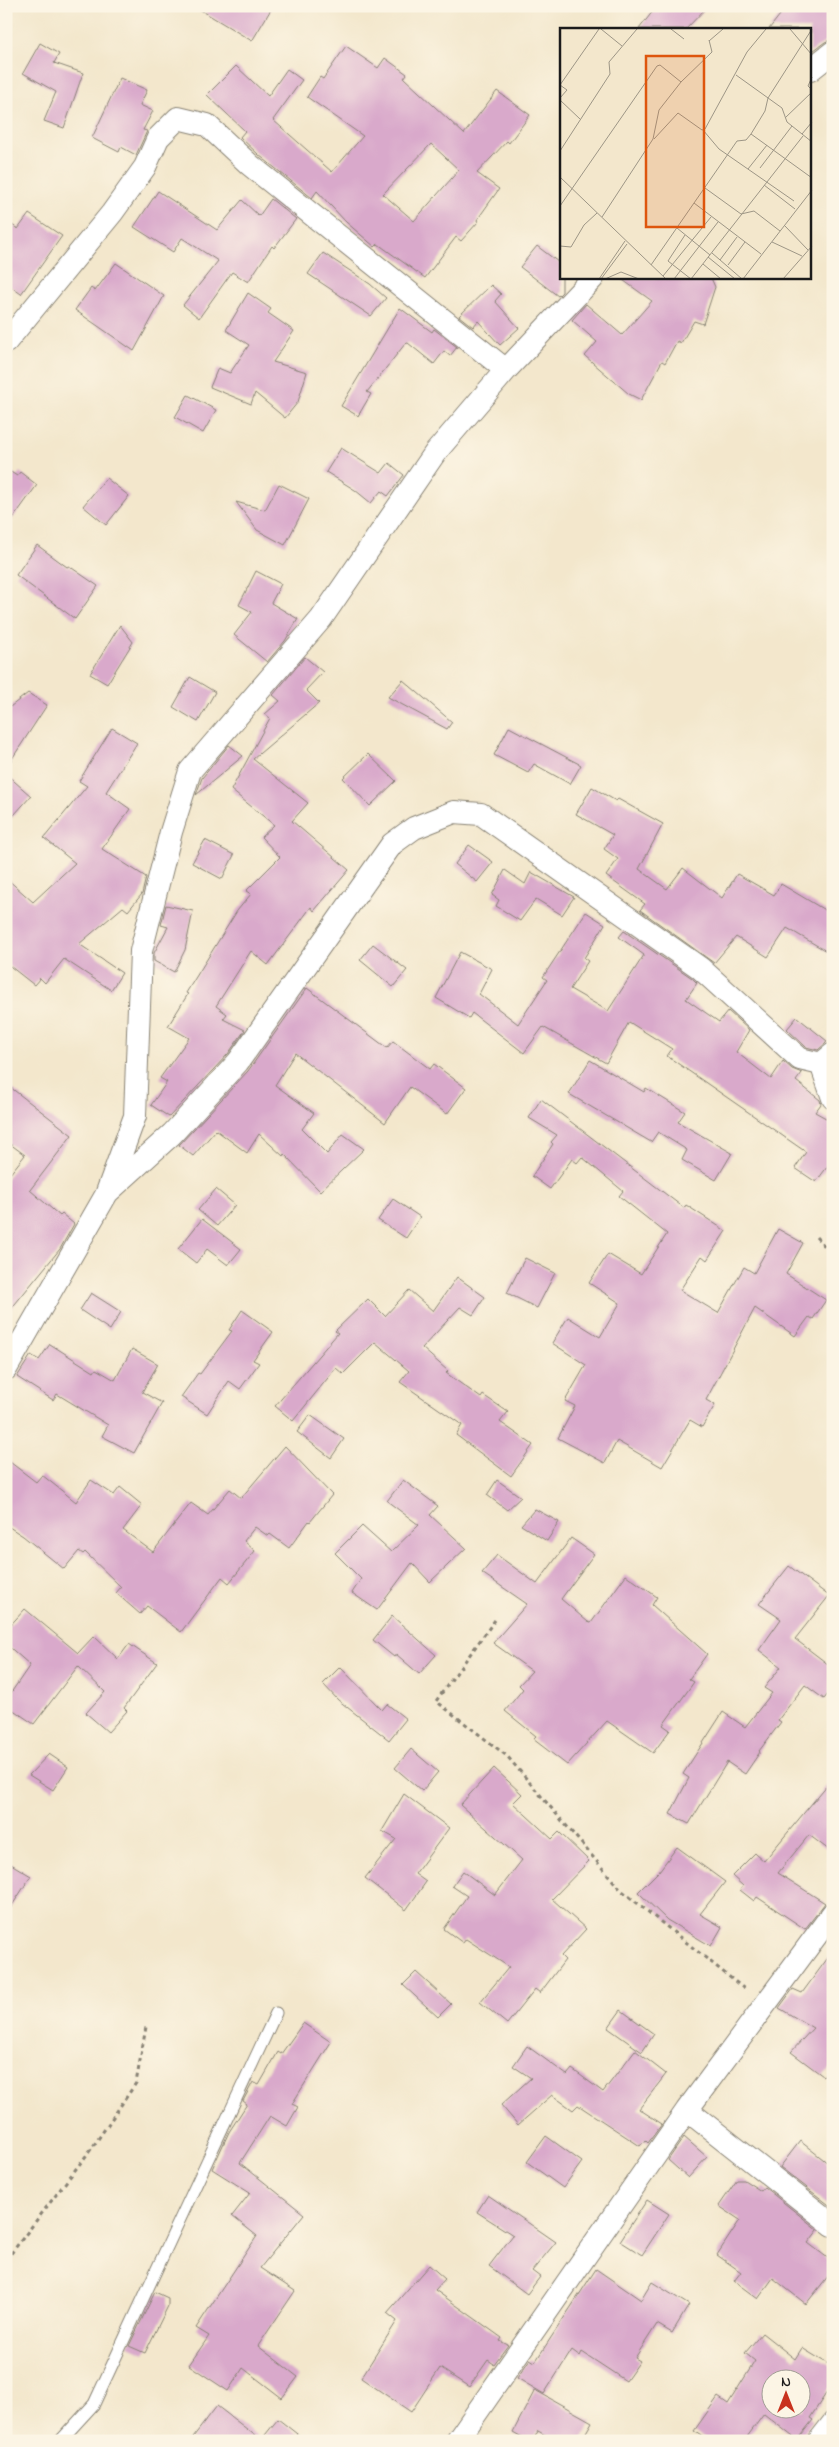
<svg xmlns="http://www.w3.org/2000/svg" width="839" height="2447" viewBox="0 0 839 2447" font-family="'Indie Flower',sans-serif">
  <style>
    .building { fill: #d9a9cb; fill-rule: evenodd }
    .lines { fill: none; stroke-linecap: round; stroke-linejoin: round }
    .lane-casing { stroke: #888274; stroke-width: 13 }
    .street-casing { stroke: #888274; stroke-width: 24 }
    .path { stroke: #888274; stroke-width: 3; stroke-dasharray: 4 4; stroke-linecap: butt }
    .lane { stroke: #fff; stroke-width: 11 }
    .street { stroke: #fff; stroke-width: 22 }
    .inset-road { fill: none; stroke: #9d9686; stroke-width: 1 }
    .view { fill: #de560d; fill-opacity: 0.15; stroke: #de560d; stroke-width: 2.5 }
    .inset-edge { fill: none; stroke: #1c1c1c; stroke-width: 2.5 }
  </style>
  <rect width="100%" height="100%" fill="#fcf5e5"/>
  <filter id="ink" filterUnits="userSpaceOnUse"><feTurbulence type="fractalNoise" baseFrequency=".02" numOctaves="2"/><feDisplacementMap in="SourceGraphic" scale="10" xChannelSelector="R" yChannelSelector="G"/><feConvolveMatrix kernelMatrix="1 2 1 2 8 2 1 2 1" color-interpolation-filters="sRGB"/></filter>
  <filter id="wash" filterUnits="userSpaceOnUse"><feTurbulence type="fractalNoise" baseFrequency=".0096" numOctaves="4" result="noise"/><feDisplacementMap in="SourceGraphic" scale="20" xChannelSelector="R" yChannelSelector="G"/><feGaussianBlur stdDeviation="1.12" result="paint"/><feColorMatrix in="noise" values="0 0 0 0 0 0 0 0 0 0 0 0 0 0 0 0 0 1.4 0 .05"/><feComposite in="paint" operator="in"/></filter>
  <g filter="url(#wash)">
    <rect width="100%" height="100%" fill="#f3e7cc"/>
    <g id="blocks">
      <path class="building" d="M194,6H273L252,41Z
        M657,6H708L686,29H639Z
        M787,6H833V39L825,42L810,53V29H769Z
        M40,43L59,54L54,63L83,73L64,128L44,121L56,92L23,73Z
        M346,46L378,68L385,58L407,74L404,78L464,134L497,91L530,115L509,143L507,141L477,173L499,189L477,220L478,222L461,241L456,237L425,278L378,244L375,247L346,222L317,191L312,198L259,155L240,137L245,131L207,95L236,66L268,96L287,69L302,80L273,120L332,172L363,136L307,97L320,77L323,79ZM431,144L459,170L414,221L383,194Z
        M120,78L147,90L140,105L153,111L143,130L147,131L136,155L121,147L119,152L92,138Z
        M158,191L217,230L242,200L259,216L271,199L296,219L274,248L272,246L248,282L232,272L199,318L183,305L218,261L182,238L173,252L134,227Z
        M29,214L62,236L21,294L6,283V221L18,229Z
        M537,246L562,265V292L558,296L520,267Z
        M323,253L370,284L386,298L371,316L308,274Z
        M116,263L164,296L134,351L75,310L91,288L95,291Z
        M620,278H711L715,287L703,324L694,321L681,343L677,341L665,363L662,361L641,400L629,394L585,356L597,342L572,320L586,304L622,335L652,301Z
        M491,285L501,294L495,301L519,328L500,345L478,321L473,327L459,316Z
        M248,293L271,309L268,313L294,331L273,362L307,372L298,402L285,418L255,393L251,404L210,387L218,368L230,373L249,345L226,330Z
        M400,308L432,332L434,329L457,347L450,356L444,351L434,364L408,343L405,344L367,392L371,394L358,416L341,406Z
        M188,395L216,410L203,433L175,417Z
        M341,448L381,473L389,463L404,475L388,496L381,491L371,503L355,490L326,472Z
        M6,469L17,476L20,472L37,485L6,528Z
        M106,478L129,496L106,525L83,506Z
        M279,484L309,499L285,545L257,530L236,502L265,510Z
        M37,545L67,567L69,566L98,586L75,619L16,575Z
        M256,571L281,584L271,603L298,619L285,641L267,662L234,635L252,612L239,605Z
        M120,625L133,642L107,684L90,674Z
        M305,657L323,672L306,690L319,703L253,759L308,803L292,821L349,870L314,911L311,907L268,965L251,951L216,1006L227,1014L223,1019L245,1030L228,1054L169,1117L151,1105L167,1082L160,1078L189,1038L168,1026L188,994L186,993L237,911L251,894L246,891L280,857L261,837L274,825L231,790L270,718L265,714L280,701L273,695Z
        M190,677L215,692L198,722L173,707Z
        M403,680L452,722L447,729L388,697Z
        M28,693L47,705L6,768V710Z
        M509,727L581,765L570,784L534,764L528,773L494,755Z
        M112,728L137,743L106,792L130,809L102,849L146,877L142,894L128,911L123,907L79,944L122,973L111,990L64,959L45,983L40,978L34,985L6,963V878L33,902L75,863L44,838L87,786L79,781Z
        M229,745L243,756L196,795L202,778Z
        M368,754L396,781L370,806L343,778Z
        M6,774L31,796L6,824Z
        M592,787L616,801L618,799L663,824L639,869L667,889L683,868L722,898L737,874L774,895L781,884L833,915V955L787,928L768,957L736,937L714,963L640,910L645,904L606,876L618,859L604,849L613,835L576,814Z
        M205,840L234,855L222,879L192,863Z
        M469,845L493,862L477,882L455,864Z
        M505,870L525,884L531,872L574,897L562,915L536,899L520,921L496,906L499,900L492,895Z
        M166,905L193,911L185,950L174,972L154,961V953L168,927L161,925Z
        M586,912L605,924L584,958L588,961L570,989L608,1011L644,955L619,937L624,931L692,978L697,983L686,999L719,1022L728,1011L749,1030L736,1052L771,1079L783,1061L792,1069L802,1073L796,1081L820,1100L821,1104L815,1112L833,1122V1159L816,1182L795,1168L806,1152L667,1056L672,1049L629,1022L606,1063L543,1027L524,1053L472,1013L469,1018L436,998L460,952L492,969L479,994L518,1024L547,980L543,977Z
        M373,944L407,970L393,987L360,960Z
        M307,988L387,1048L393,1041L430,1069L434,1064L466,1088L447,1114L410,1087L385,1123L295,1053L275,1085L314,1113L302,1129L327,1154L343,1134L364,1149L320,1191L284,1154L283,1156L259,1134L247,1153L216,1130L193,1156L179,1145L248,1071Z
        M797,1017L827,1041L826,1043L818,1050L806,1047L787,1029Z
        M590,1060L644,1092L646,1088L685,1112L678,1122L732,1153L716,1180L682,1160L687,1150L658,1132L651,1142L569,1094Z
        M6,1084L72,1135L30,1190L60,1216L62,1214L74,1224L60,1249L6,1315V1179L25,1155L6,1141Z
        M541,1099L684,1208L686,1205L726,1231L707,1260L702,1256L680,1290L718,1313L744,1267L754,1273L778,1229L803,1243L786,1274L826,1300L813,1319L809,1317L795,1336L755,1308L706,1400L715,1405L702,1427L690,1420L662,1467L617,1441L605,1463L558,1438L575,1406L565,1401L586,1365L552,1343L568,1317L600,1337L620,1303L589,1283L608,1254L641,1274L667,1234L619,1196L623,1191L582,1157L577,1163L572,1159L550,1189L532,1176L553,1144L551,1142L557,1135L529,1118Z
        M216,1189L235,1205L217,1226L198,1210Z
        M393,1199L420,1217L406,1238L378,1220Z
        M202,1219L241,1249L228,1265L207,1249L196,1263L178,1249Z
        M525,1258L555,1273L537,1308L507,1293Z
        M457,1277L485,1297L473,1315L460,1307L422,1348L448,1371L446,1373L481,1398L483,1395L508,1412L500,1422L533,1445L511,1476L456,1435L462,1425L400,1382L409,1371L375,1342L343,1374L336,1368L293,1421L275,1406L338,1333L335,1331L368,1299L385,1316L409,1290L433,1311Z
        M91,1293L121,1312L110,1330L80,1310Z
        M242,1310L273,1332L253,1360L259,1363L240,1389L229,1381L207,1414L181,1397L198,1373L200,1374L232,1331L229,1330Z
        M50,1344L94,1372L96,1369L115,1380L132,1349L158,1364L142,1392L162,1403L134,1453L102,1436L108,1425L57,1394L53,1400L17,1377L31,1355L39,1360Z
        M310,1415L344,1439L331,1458L297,1432Z
        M285,1446L332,1495L310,1522L309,1521L289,1548L270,1534L268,1536L255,1527L244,1541L255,1551L229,1583L222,1577L181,1632L147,1606L140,1614L116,1593L121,1587L85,1552L83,1554L79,1551L64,1569L23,1536L6,1525V1459L36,1482L42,1475L76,1502L91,1480L114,1495L120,1487L142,1505L123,1530L153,1552L191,1503L208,1515L230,1489L241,1498Z
        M403,1480L438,1506L430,1515L466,1548L430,1582L412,1563L377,1610L352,1593L361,1579L335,1553L362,1526L391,1552L419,1525L387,1501Z
        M497,1480L521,1497L507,1510L487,1495Z
        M535,1509L559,1522L547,1541L521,1525Z
        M571,1538L594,1554L561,1599L588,1622L591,1623L626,1575L657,1597L652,1605L707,1654L689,1679L694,1682L663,1725L670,1730L653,1753L607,1721L567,1765L533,1739L536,1736L505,1711L523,1689L519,1685L532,1671L493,1643L527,1604L482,1573L497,1555L537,1584Z
        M789,1566L829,1596L795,1639L833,1668V1688L824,1699L805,1685L778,1720L781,1722L759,1751L760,1752L745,1774L727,1762L689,1824L670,1814L689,1778L683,1774L723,1712L745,1727L772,1693L764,1688L781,1667L759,1650L781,1619L759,1604Z
        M25,1609L78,1653L94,1636L118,1659L129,1644L157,1663L124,1708L127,1711L108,1732L86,1713L105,1692L78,1666L34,1724L6,1705V1700L30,1665L6,1644V1630Z
        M392,1616L436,1655L419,1674L396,1654L394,1657L373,1640Z
        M340,1667L382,1710L387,1704L406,1719L389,1740L338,1700L323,1684Z
        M411,1749L438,1772L422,1791L395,1768Z
        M49,1754L68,1767L53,1790L29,1775Z
        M494,1768L522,1794L513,1803L552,1839L559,1832L589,1861L552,1899L586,1929L561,1956L565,1960L540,1993L535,1989L507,2024L480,2002L509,1967L466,1939L463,1943L444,1929L467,1896L452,1886L463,1871L495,1895L522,1860L460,1805Z
        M833,1778V1853L809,1835L778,1873L825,1903L805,1929L757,1897L754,1901L740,1890L743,1886L732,1876L755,1853L764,1861Z
        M404,1794L449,1828L415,1874L426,1882L406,1910L365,1878L396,1839L382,1831Z
        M677,1847L725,1882L700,1914L722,1927L711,1946L667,1920L638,1892L659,1871Z
        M6,1861L31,1876L6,1915Z
        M833,1951V2065L823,2076L791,2052L813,2028L779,2008L793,1989L802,1993Z
        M416,1972L451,2004L438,2017L403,1985Z
        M621,2010L654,2034L642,2052L608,2028Z
        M303,2023L331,2042L292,2104L298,2107L287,2126L270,2116L240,2163L304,2214L260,2268L295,2291L258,2346L298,2377L282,2398L243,2368L228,2391L189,2365L209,2336L196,2328L257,2236L232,2216L250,2193L212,2169L229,2132L247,2104L243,2101L253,2082L259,2085L278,2052L281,2054Z
        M527,2046L567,2075L572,2069L603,2092L635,2050L666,2074L639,2109L662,2124L648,2143L645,2140L640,2146L578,2105L573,2110L552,2095L518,2125L501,2105L531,2078L513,2066Z
        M546,2136L582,2162L563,2188L527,2162Z
        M684,2137L707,2157L688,2178L668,2160Z
        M800,2141L833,2167V2208L780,2167Z
        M737,2180H744L761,2191L764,2187L818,2230L808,2243L833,2262V2270L806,2304L773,2278L758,2299L734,2281L741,2272L717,2255L740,2220L719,2206Z
        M488,2195L556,2242L532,2271L540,2277L527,2294L489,2266L513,2235L477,2212Z
        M647,2200L669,2214L642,2255L620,2241Z
        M429,2265L445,2279L435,2290L502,2338L500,2341L508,2345L494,2364L488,2360L469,2387L440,2368L411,2412L361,2378L397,2321L387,2313Z
        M596,2269L641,2300L652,2282L689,2305L672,2333L657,2324L635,2358L640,2361L626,2381L582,2352L580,2356L572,2350L544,2394L517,2378L530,2359L535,2362Z
        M155,2292L168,2298V2306L145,2353L129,2346Z
        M762,2333L795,2359L802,2348L833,2367V2383L810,2418L813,2420L797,2440L764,2414L744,2441H708L694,2431L718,2397L728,2404L755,2361L745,2353ZM772,2380H802V2410H772Z
        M535,2390L592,2422L581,2441H556L538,2431L533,2441H529L513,2432Z
        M217,2406L261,2440L278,2419L306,2441H190Z"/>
    </g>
  </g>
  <g filter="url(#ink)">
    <use href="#blocks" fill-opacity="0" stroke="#888274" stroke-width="1"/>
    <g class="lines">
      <g class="lane-casing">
        <path id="lane" d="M60,2441L94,2404L276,2013"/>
      </g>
      <g class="street-casing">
        <path id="street" d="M810,70L833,52
          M6,342L112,213L145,167L158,138L178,118L207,125L250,165L506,370
          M821,1064L833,1098
          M108,1192L172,1134L238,1062L392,844L414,828L454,812L481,814L700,968L800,1059L821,1064L833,1054
          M6,1369L106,1195L135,1116L141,951L171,832L190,771L321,619L435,453L506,370L593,278
          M687,2110L833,2225
          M457,2441L687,2110L833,1913
          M819,2441L833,2423"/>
      </g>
      <path class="path" d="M816,1237L833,1255
        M495,1620L436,1701L507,1756L621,1890L747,1991
        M6,2260L92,2148L136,2083L146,2027"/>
      <use href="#lane" class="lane"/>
      <use href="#street" class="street"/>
    </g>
  </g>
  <g transform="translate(560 28)">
    <rect width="251" height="251" fill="#f3e7cc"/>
    <path class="inset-road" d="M41,1L62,18M111,1L124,11M230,1L252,27M149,13L163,1M176,47L222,80L227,94L252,114M252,49L248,58L252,62M0,70L7,62L0,57L39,1M0,72L20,91M225,90L252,64M143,102L159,121L234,173M191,106L252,150M242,106L252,94M94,111L118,85L142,102L145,101L187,24L206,1M0,123L50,46L49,34L77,1M200,140L232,98M188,141L207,117M0,149L106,251M204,157L235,181M145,160L181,186L194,183L220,203M134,175L201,226M0,178L97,38L100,37L121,54M42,189L93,111L99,82L121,54L152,24L149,12M225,198L248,222M117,200L150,227M125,207L108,233L131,251L243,108M212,214L242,228M0,218L11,219L24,197L37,185M152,225L182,251M148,229L175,251M160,232L177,209M143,236L161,251M91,237L177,113L186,112L191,106L205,83L208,70L252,1M168,237L185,214M103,248L151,189M39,251L65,213M41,251L67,216M45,251L61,244L79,251M114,251L158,194M183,251L252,162M223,251L252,218"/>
    <path class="view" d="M86,28H144V199H86Z"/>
    <rect width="251" height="251" class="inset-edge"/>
  </g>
  <rect width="839" height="2447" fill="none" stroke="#fcf5e5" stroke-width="25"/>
  <g transform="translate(786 2394)"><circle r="24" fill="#fcf5e5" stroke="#a29e95"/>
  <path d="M0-4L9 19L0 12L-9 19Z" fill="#c8321e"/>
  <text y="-8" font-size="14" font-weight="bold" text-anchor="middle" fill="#1c1c1c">N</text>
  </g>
</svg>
